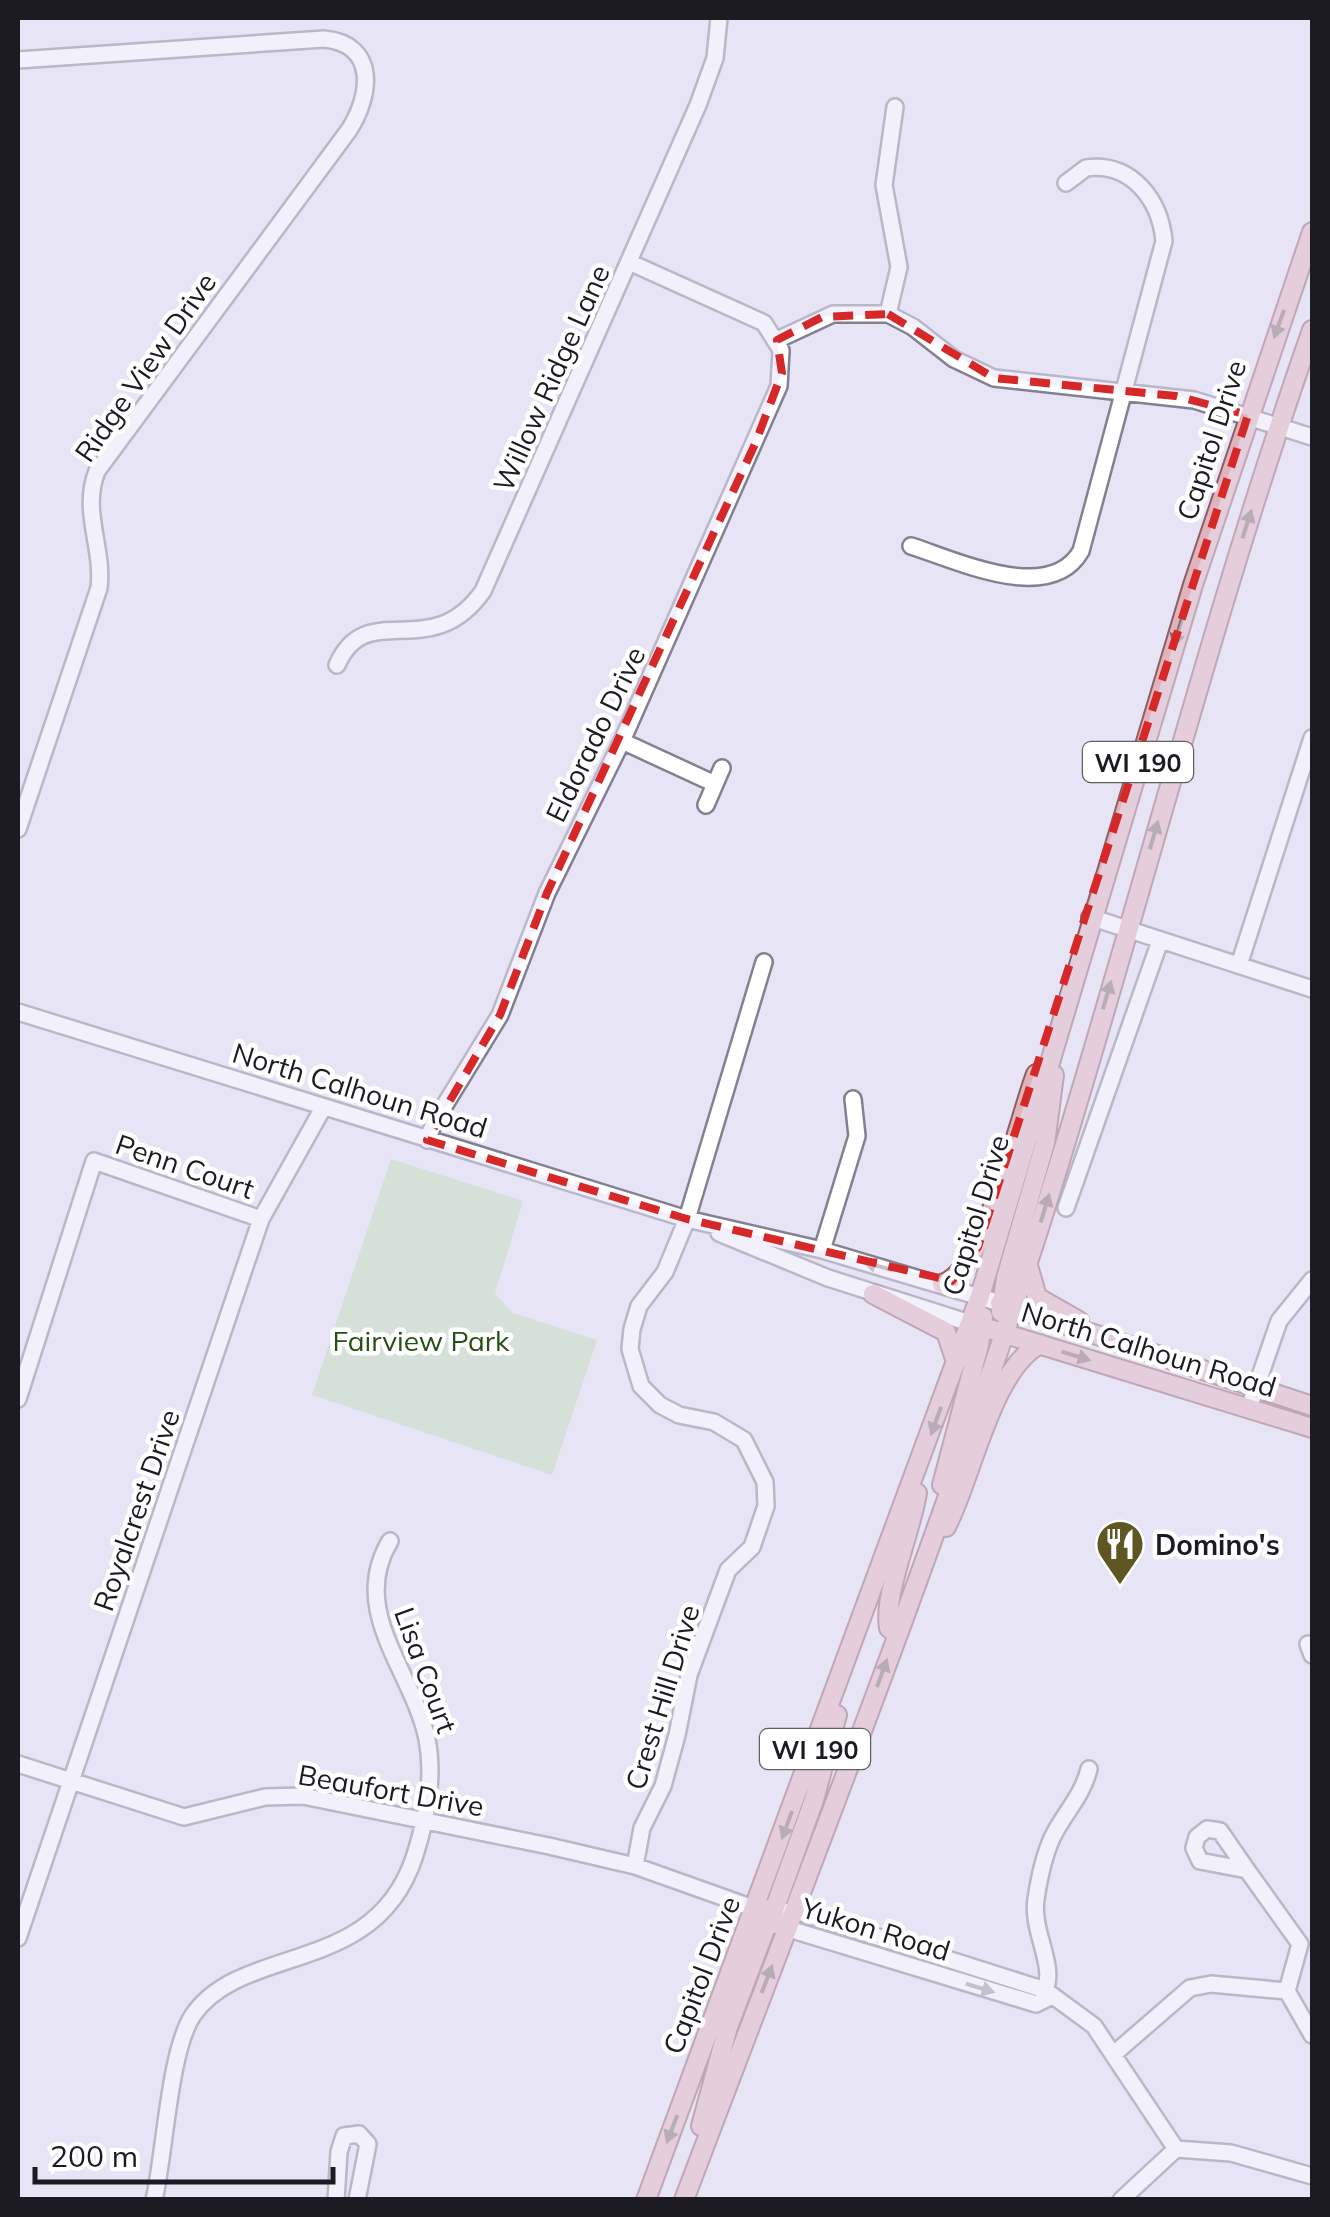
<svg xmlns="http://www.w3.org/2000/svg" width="1330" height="2217" viewBox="0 0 1330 2217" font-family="Mulish,sans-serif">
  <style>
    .green { fill: #bfdcb6 }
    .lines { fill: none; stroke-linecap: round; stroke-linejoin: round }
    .minor-casing { stroke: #838191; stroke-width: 20 }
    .major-casing { stroke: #8e5e67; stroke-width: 22 }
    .minor { stroke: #fff; stroke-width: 15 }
    .major { stroke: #e0b4ba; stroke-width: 18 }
    .oneway { fill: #7e686e }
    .oneway2 { fill: #99989b }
    .marked { fill: none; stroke: #d62828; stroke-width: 8; stroke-dasharray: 20 12; stroke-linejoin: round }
    .labels { text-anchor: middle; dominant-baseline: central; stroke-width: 9; stroke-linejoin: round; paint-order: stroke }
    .shield { fill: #fff; stroke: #605f64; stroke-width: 2.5 }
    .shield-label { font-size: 25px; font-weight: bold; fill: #1c1b21 }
    .street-label { font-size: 28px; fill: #1c1b21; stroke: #fff }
    .park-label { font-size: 28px; fill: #265115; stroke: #fff }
    .poi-label { font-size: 28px; font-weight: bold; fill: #1c1b21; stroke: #fff; text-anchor: start }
  </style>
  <rect width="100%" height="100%" fill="#e7e4f6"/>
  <path class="green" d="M391,1159L523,1201L495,1294L513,1313L597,1340L552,1475L312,1395Z"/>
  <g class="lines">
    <g class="minor-casing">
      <path id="minor" d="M18,60L324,39C378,44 371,96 349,130L97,471C81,511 104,548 99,588L18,829
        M888,314L899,267L884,185L895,107
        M777,340L833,314H888L913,327L954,359L994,378L1194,400L1312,437
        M911,546C958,561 1050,605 1081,551L1164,241C1160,200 1132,162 1086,168L1066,183
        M337,665C367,596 430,666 483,591L698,105L715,58L719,18
        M622,741L715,784
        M706,805L722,768
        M1090,917L1312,989
        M1239,965L1312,738
        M18,1012L687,1219L822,1250L1000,1303
        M427,1140L435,1121L500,1015L547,893L622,741L779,386L781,350L764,323L629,262
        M1066,1208L1160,941
        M719,1233L828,1278L979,1326
        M822,1250L857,1136L853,1099
        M18,1399L94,1161L261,1219
        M1249,1408L1279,1321L1312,1280
        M1308,1644L1312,1655
        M18,1764L184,1817L265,1797L303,1796L549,1846L635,1866L756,1909L802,1913L1045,1990L1094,2026L1176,2149
        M1207,1829L1220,1831L1247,1870L1200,1861L1194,1848L1197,1837Z
        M635,1866L642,1828L663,1786L677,1735L689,1675L728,1570L752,1547L766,1506L765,1482L744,1440L714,1422L679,1415L660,1405L641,1386L630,1349L632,1329L639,1306L665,1272L687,1219L764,962
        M1247,1870L1300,1944L1287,1991
        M779,1926L1036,2004L1050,1997
        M18,1938L261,1219L323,1108
        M1045,1990C1056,1965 1031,1931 1036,1899C1039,1879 1044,1856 1052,1838C1064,1813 1082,1797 1089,1769
        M1287,1991L1312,2035
        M1115,2053L1190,1988L1211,1984L1287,1991
        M1176,2149L1231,2153L1312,2176
        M154,2200C165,2153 169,2051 193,2015C243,1943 374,1977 414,1858C426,1821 435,1779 427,1739C413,1671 348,1611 390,1541
        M336,2200L339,2152L344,2136L359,2134L368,2144L357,2200
        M1121,2200L1176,2149"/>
    </g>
    <g class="major-casing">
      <path id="major" d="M1029,1269L1037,1297L1079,1321
        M942,1284C985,1272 1019,1118 1036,1074
        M873,1294L946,1332L956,1362
        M1000,1303L1312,1406
        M1001,1312L1006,1278L1045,1143L1054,1075
        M983,1327L1312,1428
        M942,1485L979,1345L983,1317
        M946,1527C972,1478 991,1370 1040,1344
        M897,1634L889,1628C883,1595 911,1532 917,1493
        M775,1924L774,1910L814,1800L837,1715
        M701,2126L728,2027L769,1919V1909
        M646,2200L980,1296L1193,585L1312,232
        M684,2200C807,1875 935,1552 1041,1222C1135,925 1209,623 1312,330"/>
    </g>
    <use href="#minor" class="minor"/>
    <use href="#major" class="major"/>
  </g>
  <defs><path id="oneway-solid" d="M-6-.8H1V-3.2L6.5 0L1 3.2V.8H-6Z" transform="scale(2.5)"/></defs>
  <g class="oneway">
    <use href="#oneway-solid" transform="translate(1279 324) rotate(110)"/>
    <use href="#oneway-solid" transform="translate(1247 524) rotate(-72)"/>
    <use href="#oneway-solid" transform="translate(1178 632) rotate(107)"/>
    <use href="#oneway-solid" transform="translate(1154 835) rotate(-74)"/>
    <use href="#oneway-solid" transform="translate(1107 995) rotate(-74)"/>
    <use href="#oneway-solid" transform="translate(1045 1208) rotate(-73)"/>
    <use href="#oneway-solid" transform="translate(1076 1356) rotate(17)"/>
    <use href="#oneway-solid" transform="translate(936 1421) rotate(110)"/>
    <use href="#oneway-solid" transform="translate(882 1673) rotate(-70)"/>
    <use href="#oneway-solid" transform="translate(787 1825) rotate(110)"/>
    <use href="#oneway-solid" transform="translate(767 1979) rotate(-69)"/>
    <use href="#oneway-solid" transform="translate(672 2129) rotate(111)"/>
  </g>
  <g class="oneway2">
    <use href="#oneway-solid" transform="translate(878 1266) rotate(-164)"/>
    <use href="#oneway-solid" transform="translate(980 1988) rotate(17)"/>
  </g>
  <path d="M0 0H1330V2217H0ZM888,314L994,378L1176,396L1248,415L978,1247L952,1281L687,1219L427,1140L500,1015L547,893L755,444L782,373L777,340L822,317Z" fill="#e7e4f6" fill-opacity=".55" fill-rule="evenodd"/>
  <path class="marked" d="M888,314L994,378L1176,396L1248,415L978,1247L952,1281L687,1219L427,1140L500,1015L547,893L755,444L782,373L777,340L822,317Z"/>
  <defs>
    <g id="restaurant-pin" transform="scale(2.5)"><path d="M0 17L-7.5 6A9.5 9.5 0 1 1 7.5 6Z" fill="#5f5723" stroke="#fff"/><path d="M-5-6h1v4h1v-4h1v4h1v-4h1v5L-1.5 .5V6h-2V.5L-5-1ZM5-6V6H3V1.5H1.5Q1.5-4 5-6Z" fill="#fff"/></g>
  </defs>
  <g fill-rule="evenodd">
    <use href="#restaurant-pin" x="1120" y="1544"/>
  </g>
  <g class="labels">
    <g class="shield">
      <rect x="1083" y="742" width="110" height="40" rx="8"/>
      <rect x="760" y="1729" width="110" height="40" rx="8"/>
    </g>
    <g class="shield-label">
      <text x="1138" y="762">WI 190</text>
      <text x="815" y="1749">WI 190</text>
    </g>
    <g class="street-label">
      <text transform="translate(145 367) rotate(-55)">Ridge View Drive</text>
      <text transform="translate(551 378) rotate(-66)">Willow Ridge Lane</text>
      <text transform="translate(1211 440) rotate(-72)">Capitol Drive</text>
      <text transform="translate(595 734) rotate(-64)">Eldorado Drive</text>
      <text transform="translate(360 1090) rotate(17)">North Calhoun Road</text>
      <text transform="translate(185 1166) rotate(19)">Penn Court</text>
      <text transform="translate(975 1215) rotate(-73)">Capitol Drive</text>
      <text transform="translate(1149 1349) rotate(17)">North Calhoun Road</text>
      <text transform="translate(136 1510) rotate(-71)">Royalcrest Drive</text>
      <text transform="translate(426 1670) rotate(70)">Lisa Court</text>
      <text transform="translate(662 1697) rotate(-73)">Crest Hill Drive</text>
      <text transform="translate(391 1790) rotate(10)">Beaufort Drive</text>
      <text transform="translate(876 1929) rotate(17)">Yukon Road</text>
      <text transform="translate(701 1975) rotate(-69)">Capitol Drive</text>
    </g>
    <g class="park-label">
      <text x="421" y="1340">Fairview Park</text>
    </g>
    <g class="poi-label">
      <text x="1155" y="1544">Domino's</text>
    </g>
  </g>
  <rect width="1330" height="2217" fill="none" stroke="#1c1b21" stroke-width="40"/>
  <path d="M35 2167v15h298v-15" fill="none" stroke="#1c1b21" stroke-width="5"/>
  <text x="50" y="2167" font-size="30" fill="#1c1b21" stroke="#ffffff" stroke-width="8" paint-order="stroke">200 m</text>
</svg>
